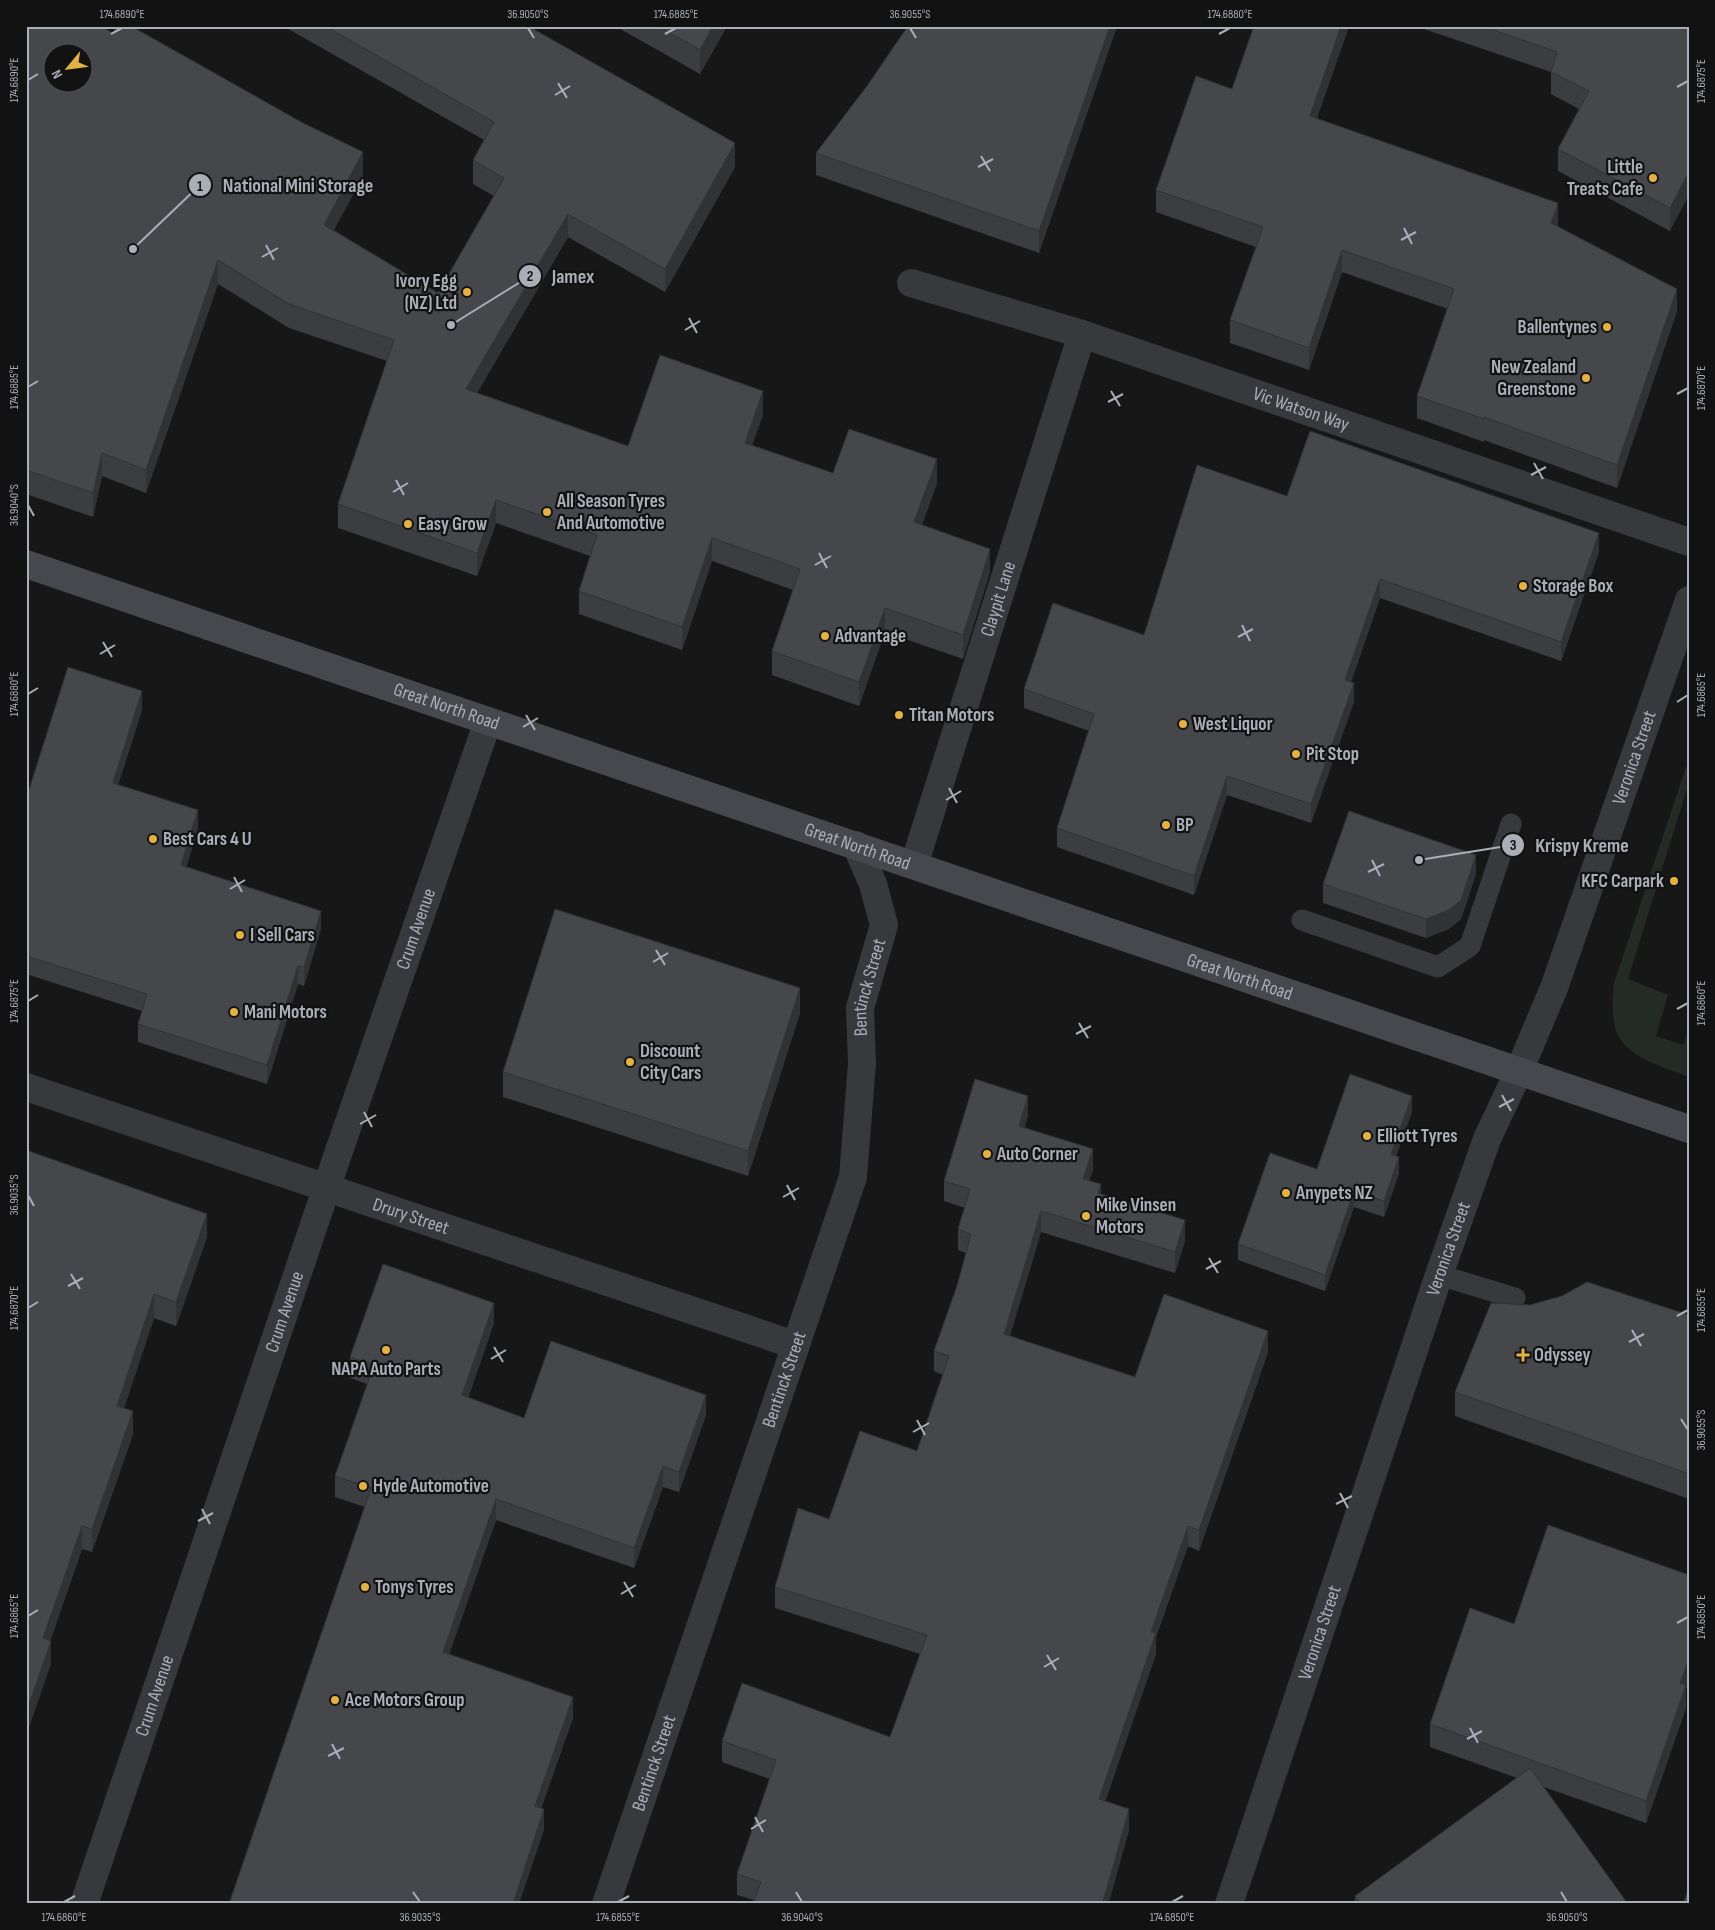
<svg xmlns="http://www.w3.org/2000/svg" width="1715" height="1930" viewBox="0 0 1715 1930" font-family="'Sofia Sans Condensed',sans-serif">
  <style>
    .grass { fill: #232b24 }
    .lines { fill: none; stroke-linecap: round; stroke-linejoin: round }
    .service { stroke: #38393d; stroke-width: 21 }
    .minor { stroke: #38393d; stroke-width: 28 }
    .tertiary { stroke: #38393d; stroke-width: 28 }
    .secondary { stroke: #46484d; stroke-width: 28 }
    .wall { fill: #3c3d40 }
    .shaded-wall { fill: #313234 }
    .building { fill: #46474b; stroke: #313234; fill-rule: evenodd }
    .ticks { fill: none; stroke: #aaaeb7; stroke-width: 2 }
    .poi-dot { fill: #e4b143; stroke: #121213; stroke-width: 2 }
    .labels { text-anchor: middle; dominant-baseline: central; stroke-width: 4.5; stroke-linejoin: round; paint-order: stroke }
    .poi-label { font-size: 19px; font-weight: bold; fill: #aaaeb7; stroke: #121213; text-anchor: start }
    .street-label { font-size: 19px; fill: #aaaeb7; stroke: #121213 }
    .leader { fill: none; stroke: #aaaeb7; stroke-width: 2 }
    .callout-dot { fill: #aaaeb7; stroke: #121213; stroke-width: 2 }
    .mark-label { font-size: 15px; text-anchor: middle; font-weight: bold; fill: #111 }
    .callout-label { font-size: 20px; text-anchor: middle; font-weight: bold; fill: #aaaeb7; stroke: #121213; stroke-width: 4.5; stroke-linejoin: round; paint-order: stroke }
    .neatline { fill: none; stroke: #aaaeb7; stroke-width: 2 }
    .ticks-label { font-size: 12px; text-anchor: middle; fill: #aaaeb7 }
  </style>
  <rect width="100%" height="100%" fill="#171718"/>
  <path class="grass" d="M1689,758V782L1628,979L1668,995L1656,1036L1683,1045L1689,1031V1077C1657,1064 1614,1056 1613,1014C1612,1004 1613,993 1614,983Z"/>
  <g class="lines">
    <path class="service" d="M1302,920L1438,967L1470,946L1511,824
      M1439,1275L1515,1298"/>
    <g class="minor">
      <path id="s1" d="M911,283L1082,334L1689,542"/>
      <path id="s2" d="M914,865L1082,334"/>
      <path id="s3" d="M26,1087L795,1345"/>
      <path id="s4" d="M84,1904L339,1151L488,721"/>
      <path id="s5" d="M606,1904L853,1177L862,1063L860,1008L884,925L873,884L856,845"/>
      <path id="s6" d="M1229,1904L1439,1275L1487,1139L1519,1071"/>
    </g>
    <path class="tertiary" id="s7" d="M1519,1071L1554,988L1689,600"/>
    <path class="secondary" id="s8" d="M26,564C581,751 1134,942 1689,1129"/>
  </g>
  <path class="wall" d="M26,26L363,176L334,230L438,293L494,196L473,184V160L484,140L283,26H528L735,167L665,292L568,237L477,393L628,446L763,415L752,445L833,473L937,483L922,525L990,572L963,659L885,632L859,706L772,675V651L793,590L712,561L682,650L579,614V591L590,556L496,523L477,576L338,528V504L387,361L289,328L218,284L146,493L102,476L93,517L26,494Z
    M615,26H727L700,74Z
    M1117,26L1039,253L816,175V153L867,86Z
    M1254,26H1349L1317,118L1558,226L1677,311L1617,488L1484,440V442L1417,418V396L1448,309L1342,272L1309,370L1230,343V320L1256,247L1156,212V190L1232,89Z
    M1415,26H1689L1670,231L1558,171V149L1579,109L1551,94V72Z
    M1287,496L1599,552L1561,661L1380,598L1351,682L1354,702L1311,823L1227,795L1194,895L1057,847V828L1089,731L1024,708V689L1144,635Z
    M142,710L118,785L198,829L186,867L321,929L304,986L298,984L267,1084L138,1042V1024L142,1011L26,974V799Z
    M1476,874L1461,919L1449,929L1426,938L1323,903V884Z
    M800,1013L748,1176L503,1097V1072Z
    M1412,1112L1396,1156L1399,1173L1384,1217L1354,1207L1325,1291L1238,1260V1244L1317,1169Z
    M1028,1116L1024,1128L1093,1170L1089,1181L1101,1194L1185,1241L1175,1273L1041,1232L1010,1336L1135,1377L1268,1352L1199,1551L1188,1546L1156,1637V1654L1105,1801L1129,1830L1108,1904H753L754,1900L737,1895V1874L770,1779L722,1762V1741L890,1737L920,1654L775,1608V1587L829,1519L917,1451L943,1375L934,1371V1351L957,1286L966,1253L958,1250V1229L965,1208L944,1201V1181Z
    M26,1150L207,1237L176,1326L154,1318L124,1408L133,1434L92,1552L82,1549L50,1641L51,1664Z
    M1562,1296L1689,1315V1499L1455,1416V1392L1530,1305Z
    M494,1323L468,1398L524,1418L706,1415L679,1492L663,1487L634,1568L496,1520L449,1654L573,1718L541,1808L544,1830L365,1507L335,1497V1476L367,1384L350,1378V1357Z
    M1689,1575V1682L1686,1689V1708L1646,1823L1544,1787L1628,1904H1355V1896L1517,1778L1430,1747V1724L1514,1624Z
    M1689,1888V1904H1684V1901Z"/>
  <path class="shaded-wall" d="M713,26H727L700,74V50Z
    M1110,26H1117L1039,253V231Z
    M1341,26H1349L1310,138V116Z
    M735,143V167L665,292V269Z
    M363,152V176L324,248V225Z
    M1689,172V195L1670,231V208Z
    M1558,203V225L1551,245V223Z
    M568,214V237L466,412V389Z
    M1342,250V272L1309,370V348Z
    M218,260V284L146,493V470Z
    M1677,289V311L1617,488V465Z
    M763,391V415L745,466V443Z
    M102,453V476L93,517V493Z
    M937,459V483L914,546V522Z
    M496,500V523L477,576V553Z
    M1599,533V552L1561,661V642Z
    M712,538V561L682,650V627Z
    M990,549V572L963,659V635Z
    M1380,579V598L1345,699V680Z
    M885,608V632L859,706V682Z
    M1354,683V702L1311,823V804Z
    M142,691V710L113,801V783Z
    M1227,776V795L1194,895V876Z
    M198,810V829L181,884V865Z
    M1476,855V874L1461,919L1449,929L1426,938V919Z
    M321,911V929L304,986V967Z
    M298,966V984L267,1084V1065Z
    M800,988V1013L748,1176V1151Z
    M1028,1096V1116L1019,1147V1126Z
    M1412,1096V1112L1391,1170V1154Z
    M1093,1149V1170L1083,1199V1179Z
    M1399,1157V1173L1384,1217V1201Z
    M1101,1184V1205L1098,1193Z
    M1354,1191V1207L1325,1291V1275Z
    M1041,1211V1232L1004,1355V1334Z
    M207,1214V1237L176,1326V1302Z
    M1185,1220V1241L1175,1273V1252Z
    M154,1294V1318L117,1429V1406Z
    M494,1303V1323L462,1416V1395Z
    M1268,1331V1352L1199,1551V1530Z
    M706,1395V1415L679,1492V1472Z
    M133,1411V1434L92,1552V1529Z
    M663,1466V1487L634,1568V1548Z
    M496,1499V1520L443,1672V1652Z
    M82,1526V1549L43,1662V1638Z
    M1188,1526V1546L1156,1637V1654L1099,1820V1799L1151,1632Z
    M51,1641V1664L26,1736V1713Z
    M1689,1659V1682L1686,1689V1708L1646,1823V1801L1680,1683Z
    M573,1697V1718L535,1826V1806Z
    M544,1809V1830L519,1904H513Z
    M1129,1809V1830L1111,1895L1108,1904H1102Z"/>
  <path class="building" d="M26,26H101L114,34L116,26H131L303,123L363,152L324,225L438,293L504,178L473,160L494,122L325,26H528L735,143L665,269L568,214L466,389L628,446L660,355L763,391L745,443L833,473L849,429L937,459L914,522L990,549L963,635L885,608L859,682L772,651L800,569L712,538L682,627L579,591L597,535L496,500L477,553L338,504L394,340L289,304L218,260L146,470L102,453L93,493L26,470ZM52,52H82V82H52Z
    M658,26H713L700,50Z
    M908,26H1110L1039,231L816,153L867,86Z
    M1254,26H1341L1310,116L1558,203L1551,223L1677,289L1617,465L1484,417V419L1417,396L1454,289L1342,250L1309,348L1230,320L1263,227L1156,190L1196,76L1232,89Z
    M1482,26H1689V172L1670,208L1558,149L1589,91L1551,72L1557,52Z
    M1310,431L1599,533L1561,642L1380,579L1345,680L1354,683L1311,804L1227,776L1194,876L1057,828L1094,714L1024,689L1053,603L1144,635L1197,465L1287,496Z
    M68,667L142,691L113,783L198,810L181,865L321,911L304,967L298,966L267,1065L138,1024L147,994L26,956V799Z
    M1349,811L1476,855L1461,900L1449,910L1426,919L1323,884Z
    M555,909L800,988L748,1151L503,1072Z
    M1350,1074L1412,1096L1391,1154L1399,1157L1384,1201L1354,1191L1325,1275L1238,1244L1270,1153L1317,1169Z
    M975,1079L1028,1096L1019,1126L1093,1149L1083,1179L1101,1184L1098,1193L1185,1220L1175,1252L1041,1211L1004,1334L1135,1377L1164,1294L1268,1331L1199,1530L1188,1526L1151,1632L1156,1633L1099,1799L1129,1809L1111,1874L1102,1904H753L761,1882L737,1874L776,1760L722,1741L742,1683L890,1737L927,1635L775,1587L798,1508L829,1519L860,1431L917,1451L949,1356L934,1351L957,1286L971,1234L958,1229L970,1189L944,1181Z
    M26,1150L207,1214L176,1302L154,1294L117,1406L133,1411L92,1529L82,1526L43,1638L51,1641L26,1713Z
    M383,1264L494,1303L462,1395L524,1418L551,1341L706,1395L679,1472L663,1466L634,1548L496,1499L443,1652L573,1697L535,1806L544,1809L513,1904H229L371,1488L335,1476L374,1365L350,1357Z
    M1587,1282L1689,1315V1474L1455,1392L1491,1303L1530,1305L1562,1296Z
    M1548,1525L1689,1575V1659L1680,1683L1686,1685L1646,1801L1430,1724L1470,1608L1514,1624Z
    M1530,1768L1628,1904H1361L1355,1896Z
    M1689,1888V1902L1684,1901Z"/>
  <path class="ticks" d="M528,28L534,38M910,28L916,38M111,34L122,28M665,34L676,28M1219,34L1230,28M28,80L38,74M558,83L567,98M1677,87L1688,81M555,95L570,86M981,156L990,171M978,167L993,159M1404,228L1412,244M1401,240L1416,232M266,245L274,260M262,257L278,248M689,318L697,333M685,330L700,321M28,387L38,381M1111,391L1120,406M1677,394L1688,388M1108,402L1123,394M1534,463L1543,479M1531,475L1546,467M396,480L404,495M393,492L408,483M28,505L34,516M819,553L827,568M815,565L831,556M1242,625L1250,641M1238,637L1253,629M103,642L112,657M100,654L115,645M28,694L38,688M1677,702L1688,695M526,715L535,730M523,727L538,718M949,788L957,803M946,800L961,791M1372,860L1380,876M1368,872L1384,864M234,877L242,892M230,889L245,880M656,950L665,965M653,962L668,953M28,1001L38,995M1677,1009L1688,1003M1079,1023L1088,1038M1076,1034L1091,1026M1502,1095L1511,1111M1499,1107L1514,1099M364,1112L372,1127M360,1124L376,1115M787,1185L795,1200M28,1195L34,1206M783,1197L799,1188M1209,1258L1218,1273M1206,1269L1221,1261M71,1274L80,1289M68,1286L83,1278M28,1308L38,1302M1677,1316L1688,1310M1632,1330L1641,1346M1629,1342L1644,1334M494,1347L503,1362M491,1359L506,1350M1681,1419L1688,1430M917,1420L925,1435M913,1432L929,1423M1340,1493L1348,1508M1336,1504L1352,1496M202,1509L210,1524M198,1521L213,1513M624,1582L633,1597M621,1594L636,1585M28,1616L38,1610M1677,1623L1688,1617M1047,1655L1056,1670M1044,1667L1059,1658M1470,1728L1478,1743M1467,1739L1482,1731M332,1744L340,1759M328,1756L344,1748M755,1817L763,1832M751,1829L766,1820M413,1892L420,1902M796,1892L802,1902M1561,1892L1567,1902M64,1902L75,1896M618,1902L629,1896M1172,1902L1183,1896"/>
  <g class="poi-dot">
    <circle cx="1653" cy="178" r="5"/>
    <circle cx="467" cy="292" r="5"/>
    <circle cx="1607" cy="327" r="5"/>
    <circle cx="1586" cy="378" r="5"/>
    <circle cx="547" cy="512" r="5"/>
    <circle cx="408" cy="524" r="5"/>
    <circle cx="1523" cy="586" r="5"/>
    <circle cx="825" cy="636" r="5"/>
    <circle cx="899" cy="715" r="5"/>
    <circle cx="1183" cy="724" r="5"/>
    <circle cx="1296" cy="754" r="5"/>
    <circle cx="1166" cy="825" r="5"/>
    <circle cx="153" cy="839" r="5"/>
    <circle cx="1674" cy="881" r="5"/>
    <circle cx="240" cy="935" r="5"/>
    <circle cx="234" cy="1012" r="5"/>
    <circle cx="630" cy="1062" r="5"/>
    <circle cx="1367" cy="1136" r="5"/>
    <circle cx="987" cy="1154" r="5"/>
    <circle cx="1286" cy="1193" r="5"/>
    <circle cx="1086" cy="1216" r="5"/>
    <circle cx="386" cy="1350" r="5"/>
    <path d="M1520.5 1347.5h5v5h5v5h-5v5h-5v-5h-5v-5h5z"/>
    <circle cx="363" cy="1486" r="5"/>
    <circle cx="365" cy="1587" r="5"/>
    <circle cx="335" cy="1700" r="5"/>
  </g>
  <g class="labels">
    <g class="poi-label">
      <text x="1643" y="167" text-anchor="end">Little<tspan x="1643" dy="22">Treats Cafe</tspan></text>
      <text x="457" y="281" text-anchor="end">Ivory Egg<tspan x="457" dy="22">(NZ) Ltd</tspan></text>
      <text x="1597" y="327" text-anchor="end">Ballentynes</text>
      <text x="1576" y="367" text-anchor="end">New Zealand<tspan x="1576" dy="22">Greenstone</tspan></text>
      <text x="557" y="501">All Season Tyres<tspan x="557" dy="22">And Automotive</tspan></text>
      <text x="418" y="524">Easy Grow</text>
      <text x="1533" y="586">Storage Box</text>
      <text x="835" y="636">Advantage</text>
      <text x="909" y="715">Titan Motors</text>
      <text x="1193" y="724">West Liquor</text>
      <text x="1306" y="754">Pit Stop</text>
      <text x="1176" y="825">BP</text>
      <text x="163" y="839">Best Cars 4 U</text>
      <text x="1664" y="881" text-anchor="end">KFC Carpark</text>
      <text x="250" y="935">I Sell Cars</text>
      <text x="244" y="1012">Mani Motors</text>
      <text x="640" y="1051">Discount<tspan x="640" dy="22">City Cars</tspan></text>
      <text x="1377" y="1136">Elliott Tyres</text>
      <text x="997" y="1154">Auto Corner</text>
      <text x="1296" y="1193">Anypets NZ</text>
      <text x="1096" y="1205">Mike Vinsen<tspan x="1096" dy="22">Motors</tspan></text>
      <text x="1534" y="1355">Odyssey</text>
      <text x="386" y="1369" text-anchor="middle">NAPA Auto Parts</text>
      <text x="373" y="1486">Hyde Automotive</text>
      <text x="375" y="1587">Tonys Tyres</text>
      <text x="345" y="1700">Ace Motors Group</text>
    </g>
    <g class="street-label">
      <text stroke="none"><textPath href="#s1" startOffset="410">Vic Watson Way</textPath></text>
      <text stroke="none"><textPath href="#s2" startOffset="279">Claypit Lane</textPath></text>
      <text stroke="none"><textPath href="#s8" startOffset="444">Great North Road</textPath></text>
      <text stroke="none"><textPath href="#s7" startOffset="334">Veronica Street</textPath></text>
      <text stroke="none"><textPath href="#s8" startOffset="878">Great North Road</textPath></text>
      <text stroke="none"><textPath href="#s4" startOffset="1030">Crum Avenue</textPath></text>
      <text stroke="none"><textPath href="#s8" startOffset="1282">Great North Road</textPath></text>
      <text stroke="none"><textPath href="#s5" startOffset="959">Bentinck Street</textPath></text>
      <text stroke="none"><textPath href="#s3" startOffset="406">Drury Street</textPath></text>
      <text stroke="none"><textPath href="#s6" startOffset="691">Veronica Street</textPath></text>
      <text stroke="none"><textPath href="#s4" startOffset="625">Crum Avenue</textPath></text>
      <text stroke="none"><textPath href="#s5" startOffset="554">Bentinck Street</textPath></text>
      <text stroke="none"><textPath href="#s6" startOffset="286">Veronica Street</textPath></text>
      <text stroke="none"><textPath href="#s4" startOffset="220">Crum Avenue</textPath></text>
      <text stroke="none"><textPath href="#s5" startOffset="149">Bentinck Street</textPath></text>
    </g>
  </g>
  <path class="leader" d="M133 249L200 185M451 325L530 276M1419 860L1513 845"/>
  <g class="callout-dot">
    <circle cx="133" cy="249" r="5"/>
    <circle cx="451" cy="325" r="5"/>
    <circle cx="1419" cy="860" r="5"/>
    <circle cx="200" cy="185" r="12"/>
    <circle cx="530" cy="276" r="12"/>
    <circle cx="1513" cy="845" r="12"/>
  </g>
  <g class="mark-label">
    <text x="200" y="191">1</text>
    <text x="530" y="281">2</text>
    <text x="1513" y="850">3</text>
  </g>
  <g class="callout-label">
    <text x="298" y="192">National Mini Storage</text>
    <text x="573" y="283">Jamex</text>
    <text x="1582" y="852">Krispy Kreme</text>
  </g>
  <rect width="1715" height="1930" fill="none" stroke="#121213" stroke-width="55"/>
  <g transform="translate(68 68) rotate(241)"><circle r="24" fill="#121213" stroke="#4f5055"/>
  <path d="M0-4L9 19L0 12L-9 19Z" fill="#e4b143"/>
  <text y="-8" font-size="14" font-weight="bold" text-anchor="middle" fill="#aaaeb7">N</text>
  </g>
  <rect x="28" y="28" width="1660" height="1874" class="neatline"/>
  <g class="ticks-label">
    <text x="122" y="18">174.6890°E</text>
    <text x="528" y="18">36.9050°S</text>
    <text x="676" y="18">174.6885°E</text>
    <text x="910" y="18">36.9055°S</text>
    <text x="1230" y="18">174.6880°E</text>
    <text transform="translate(14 80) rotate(-90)" y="4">174.6890°E</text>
    <text transform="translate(1701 81) rotate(-90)" y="4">174.6875°E</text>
    <text transform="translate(14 387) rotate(-90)" y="4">174.6885°E</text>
    <text transform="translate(1701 388) rotate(-90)" y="4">174.6870°E</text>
    <text transform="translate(14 505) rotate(-90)" y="4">36.9040°S</text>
    <text transform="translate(14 694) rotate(-90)" y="4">174.6880°E</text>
    <text transform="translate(1701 695) rotate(-90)" y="4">174.6865°E</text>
    <text transform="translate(14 1001) rotate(-90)" y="4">174.6875°E</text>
    <text transform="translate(1701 1003) rotate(-90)" y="4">174.6860°E</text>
    <text transform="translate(14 1195) rotate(-90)" y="4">36.9035°S</text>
    <text transform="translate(14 1308) rotate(-90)" y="4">174.6870°E</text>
    <text transform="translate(1701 1310) rotate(-90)" y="4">174.6855°E</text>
    <text transform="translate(1701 1430) rotate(-90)" y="4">36.9055°S</text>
    <text transform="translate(14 1616) rotate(-90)" y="4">174.6865°E</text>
    <text transform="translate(1701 1617) rotate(-90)" y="4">174.6850°E</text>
    <text x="64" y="1921">174.6860°E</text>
    <text x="420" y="1921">36.9035°S</text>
    <text x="618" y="1921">174.6855°E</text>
    <text x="802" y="1921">36.9040°S</text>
    <text x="1172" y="1921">174.6850°E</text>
    <text x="1567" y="1921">36.9050°S</text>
  </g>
</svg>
